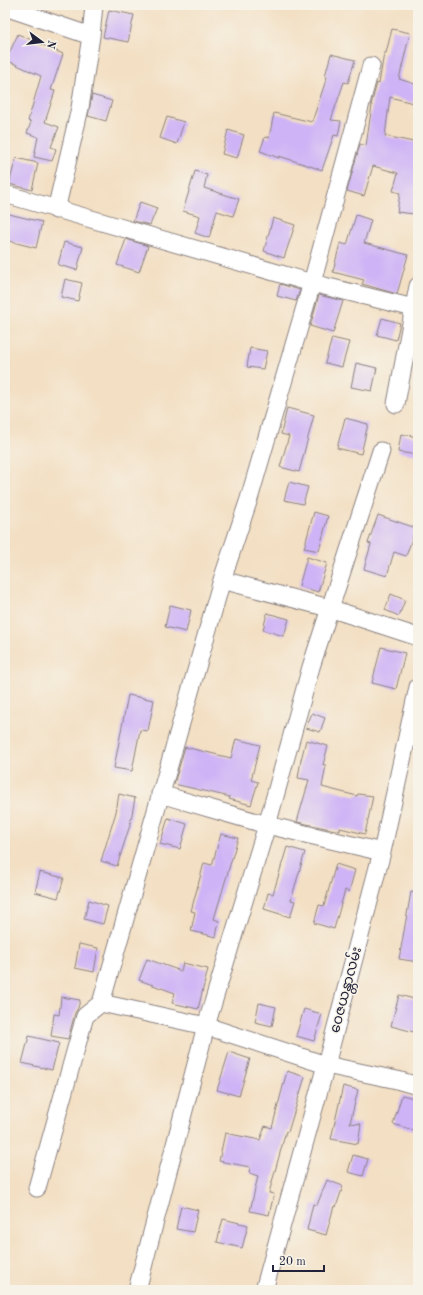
<svg xmlns="http://www.w3.org/2000/svg" width="423" height="1295" viewBox="0 0 423 1295" font-family="'Old Standard TT','Noto Sans Myanmar',serif">
  <style>
    .building { fill: #ceb3f6 }
    .lines { fill: none; stroke-linecap: round; stroke-linejoin: round }
    .street-casing { stroke: #8a807f; stroke-width: 19 }
    .street { stroke: #fff; stroke-width: 17 }
    .labels { text-anchor: middle; dominant-baseline: central; stroke-width: 3; stroke-linejoin: round; paint-order: stroke }
    .street-label { font-size: 14px; fill: #22223b; stroke: #f7f3e8 }
  </style>
  <rect width="100%" height="100%" fill="#f7f3e8"/>
  <filter id="ink" filterUnits="userSpaceOnUse"><feTurbulence type="fractalNoise" baseFrequency=".025" numOctaves="2"/><feDisplacementMap in="SourceGraphic" scale="8" xChannelSelector="R" yChannelSelector="G"/><feConvolveMatrix kernelMatrix="1 2 1 2 8 2 1 2 1" color-interpolation-filters="sRGB"/></filter>
  <filter id="wash" filterUnits="userSpaceOnUse"><feTurbulence type="fractalNoise" baseFrequency=".012" numOctaves="4" result="noise"/><feDisplacementMap in="SourceGraphic" scale="16" xChannelSelector="R" yChannelSelector="G"/><feGaussianBlur stdDeviation="0.9" result="paint"/><feColorMatrix in="noise" values="0 0 0 0 0 0 0 0 0 0 0 0 0 0 0 0 0 1.4 0 .05"/><feComposite in="paint" operator="in"/></filter>
  <g filter="url(#wash)">
    <rect width="100%" height="100%" fill="#f3dfc3"/>
    <g id="blocks">
      <path class="building" d="M109,10L134,15L128,42L103,37Z
        M392,29L410,33L399,79L418,85L413,103L390,97L385,136L418,143V185L414,214L397,212L400,193L393,191L398,173L373,166L364,196L347,191L360,144L366,146L372,105H371L377,83L379,84L384,53H386Z
        M18,34L63,54L51,90L55,91L45,122L59,127L51,147L56,149L52,161L34,157L38,137L27,133L31,122L28,121L41,76L6,60Z
        M331,54L355,60L348,83L344,82L331,120L341,121L338,136L334,135L322,170L279,156V158L260,151L265,137L269,138L274,113L312,122L327,77L325,76Z
        M92,95L112,101L106,121L88,116Z
        M167,117L184,122L177,144L160,138Z
        M228,130L244,135L237,158L222,154Z
        M16,158L38,163L32,190L9,184Z
        M195,171L207,175L204,188L239,199L233,216L217,211L209,238L195,233L200,216L183,211Z
        M140,202L157,208L150,225L133,221Z
        M5,213L42,222L36,248L5,240Z
        M356,215L371,220L364,243L408,255L397,294L362,284L364,280L333,272L340,243L347,245Z
        M273,218L295,225L284,258L264,251Z
        M126,239L148,246L139,272L117,265Z
        M64,242L83,247L77,270L58,265Z
        M65,279L82,283L78,301L61,297Z
        M280,284L300,290L296,301L277,296Z
        M319,295L343,301L333,333L310,326Z
        M382,318L400,323L396,340L377,335Z
        M332,338L349,342L342,367L325,363Z
        M250,348L267,351L263,369L247,367Z
        M356,363L377,368L372,391L351,387Z
        M287,408L314,415L299,472L280,467L289,436L281,434Z
        M345,418L368,424L361,454L337,448Z
        M401,434L418,437V455L398,452Z
        M289,482L308,487L303,504L284,500Z
        M314,512L328,516L319,551L304,548Z
        M378,515L416,528L406,556L394,552L387,576L364,569L371,544L368,543Z
        M307,557L327,563L318,592L299,586Z
        M391,594L405,600L399,616L385,610Z
        M170,605L191,610L186,632L165,627Z
        M267,613L289,619L284,636L263,630Z
        M381,647L405,653L396,689L372,683Z
        M128,695L154,700L148,731L140,730L132,771L114,768Z
        M312,713L325,718L320,732L306,728Z
        M236,739L260,745L251,780L258,782L251,805L229,799L230,797L174,784L185,747L231,758Z
        M306,740L328,746L323,765H326L322,787L357,796L358,794L373,796L365,834L340,828V831L297,822L309,780L298,778L301,760Z
        M119,794L135,798L130,825L117,866L101,861L116,812Z
        M168,818L187,824L180,849L160,844Z
        M221,834L238,838L214,919L219,921L216,937L191,931L195,912L191,911L204,863L212,865Z
        M287,847L305,852L291,900L295,901L290,917L264,909L268,893L273,894Z
        M336,864L355,870L349,892L345,890L334,929L314,923L319,905L324,906Z
        M40,872L64,878L58,898L35,892Z
        M411,892L418,893V962L399,959Z
        M89,900L108,906L103,924L84,919Z
        M79,944L98,948L94,972L75,968Z
        M147,959L181,971L183,963L208,969L198,1009L172,1003L175,993L139,980Z
        M399,995L418,1000V1033L391,1026Z
        M61,997L80,1000L78,1008L75,1013L68,1039L51,1036L54,1014L59,1015Z
        M259,1003L276,1007L272,1026L255,1022Z
        M304,1009L322,1014L314,1041L296,1036Z
        M29,1036L59,1043L52,1070L22,1063Z
        M229,1052L250,1059L239,1096L217,1090Z
        M287,1071L305,1077L288,1132L286,1131L269,1193L274,1194L269,1215L250,1211L258,1176L249,1173L250,1167L219,1161L225,1133L260,1140L265,1126L272,1128Z
        M343,1086L358,1090L350,1123L361,1124L358,1144L331,1139Z
        M402,1095L418,1099V1122L416,1131L393,1124Z
        M353,1155L368,1159L363,1176L348,1172Z
        M327,1180L343,1186L336,1207L334,1206L326,1235L307,1230L313,1204L317,1205Z
        M181,1206L198,1210L193,1232L176,1229Z
        M223,1219L248,1225L242,1248L217,1242Z"/>
    </g>
  </g>
  <g filter="url(#ink)">
    <use href="#blocks" fill-opacity="0" stroke="#8a807f" stroke-width="1"/>
    <g class="lines">
      <g class="street-casing">
        <path id="street" d="M5,7L91,36
          M5,194L312,283L418,309
          M56,210L80,108L91,36L94,5
          M396,404L418,286
          M222,580L329,608L418,637
          M160,794L267,825L382,852
          M101,1003L222,580L249,499L312,283L371,66
          M37,1188L85,1016L101,1003L206,1026L326,1065L397,1080L418,1086
          M137,1290L206,1026L267,825L311,667L381,451
          M264,1290L326,1065L382,852L418,687"/>
      </g>
      <use href="#street" class="street"/>
    </g>
  </g>
  <g class="labels">
    <g class="street-label">
      <text transform="translate(346 990) rotate(-75)">ဝေဇယန္တာလမ်း</text>
    </g>
  </g>
  <rect width="423" height="1295" fill="none" stroke="#f7f3e8" stroke-width="20"/>
  <g transform="translate(42 42) rotate(105)" stroke="#f7f3e8" stroke-width="3" paint-order="stroke">
  <path d="M0-3L7 15L0 10L-7 15Z" fill="#22223b"/>
  <text y="-6" font-size="11" font-weight="bold" text-anchor="middle" fill="#22223b">N</text>
  </g>
  <path d="M273 1265v6h51v-6" fill="none" stroke="#22223b" stroke-width="2"/>
  <text x="279" y="1265" font-size="12" fill="#22223b" stroke="#f7f3e8" stroke-width="3" paint-order="stroke">20 m</text>
</svg>
